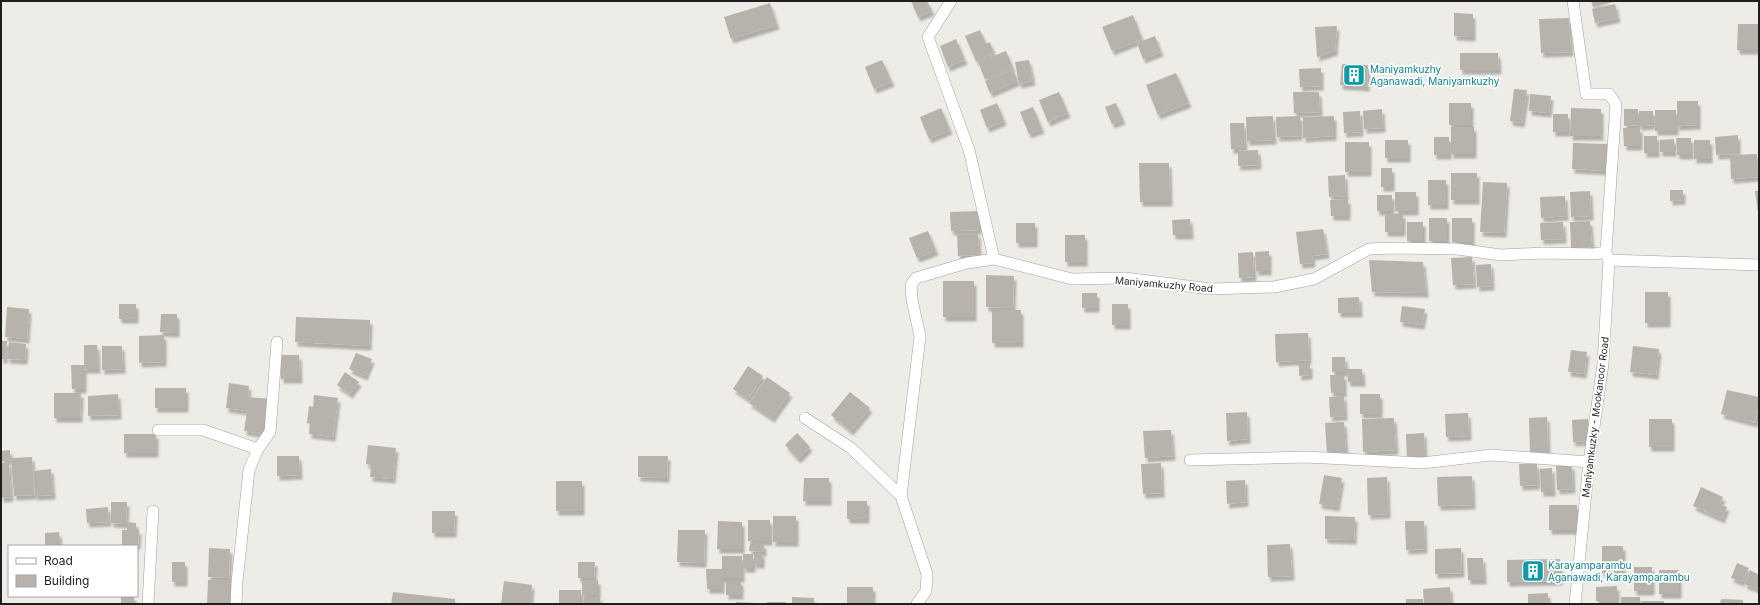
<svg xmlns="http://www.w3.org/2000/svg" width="1760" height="605" viewBox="0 0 1760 605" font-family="Inter,sans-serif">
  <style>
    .building { fill: #b7b2ac; filter: url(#shadow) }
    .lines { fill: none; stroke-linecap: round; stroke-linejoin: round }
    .minor-casing { stroke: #a0a0a0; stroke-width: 12 }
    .minor { stroke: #fff; stroke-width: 11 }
    .labels { text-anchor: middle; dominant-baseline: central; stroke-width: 3.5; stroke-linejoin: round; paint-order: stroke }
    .culture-label { font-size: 10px; fill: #0d838f; stroke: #fff; text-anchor: start }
    .street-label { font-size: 10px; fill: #1f1f1f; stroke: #fff }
  </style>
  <defs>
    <filter id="shadow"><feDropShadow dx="2.5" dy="4.5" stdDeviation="1" flood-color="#0004"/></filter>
  </defs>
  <rect width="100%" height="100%" fill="#eeece6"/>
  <path class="building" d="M911,1H927L932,11L918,17Z
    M1591,1H1614V2L1593,7Z
    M770,3L777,25L731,39L724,17Z
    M1615,4L1618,18L1595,23L1592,9Z
    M1454,13L1473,14V37L1454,36Z
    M1133,15L1142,39L1112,51L1102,27Z
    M1569,18L1571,52L1541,53L1539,19Z
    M1738,24H1759V50H1737Z
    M1337,26L1335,51L1317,57L1315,27Z
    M980,30L986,44L990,42L994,53L976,61L965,36Z
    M1155,36L1161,52L1143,59L1137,43Z
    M956,39L965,60L948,67L940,46Z
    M1006,51L1013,68L985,79L978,62Z
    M1460,53H1498L1499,70H1460Z
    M882,60L892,82L874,89L865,67Z
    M1029,60L1033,81L1019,84L1015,62Z
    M1342,64L1368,65L1367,87L1340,85Z
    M1321,68V86L1300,87L1299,69Z
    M1013,70L1018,81L990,93L985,81Z
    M1176,73L1189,103L1158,115L1146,85Z
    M1514,89L1527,90L1522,123L1510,121Z
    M1059,92L1068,113L1048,122L1039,100Z
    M1293,92H1319L1320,112L1294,113Z
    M1530,94L1551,96L1549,113L1529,111Z
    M1677,101H1698V125L1677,126Z
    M997,103L1004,121L987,128L980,110Z
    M1116,103L1123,120L1112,124L1105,107Z
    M1449,103H1471V125H1449Z
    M1033,107L1042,129L1029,134L1020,112Z
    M941,108L950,130L929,139L920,117Z
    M1571,108L1601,109V136H1570Z
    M1382,109L1383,128L1364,129L1363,111Z
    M1624,109H1638V125L1624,126Z
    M1655,110H1676V131H1655Z
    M1360,111L1361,132L1344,133L1343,112Z
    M1639,111H1653V125L1639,126Z
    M1553,114H1568V132H1553Z
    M1273,116L1274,140L1247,141L1246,117Z
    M1300,116V136L1277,137L1276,117Z
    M1334,116V136L1303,138V117Z
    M1230,123H1244L1245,149H1231Z
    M1451,127H1474V154H1451Z
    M1623,128H1640V146H1624Z
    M1738,135V154L1716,155L1715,137Z
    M1644,136H1657V153H1644Z
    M1434,137H1449V155H1434Z
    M1676,138H1691V155H1677Z
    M1674,139V152H1660V140Z
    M1385,140H1408V158H1385Z
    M1694,140H1710V159H1694Z
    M1345,142H1369V172H1345Z
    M1573,143L1609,144L1608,171L1572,169Z
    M1258,150L1259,165L1238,166V151Z
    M1757,154L1758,177L1731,179L1730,155Z
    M1139,163H1169L1170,202H1140Z
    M1381,168H1392V187H1381Z
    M1451,173H1477V200H1451Z
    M1345,175L1346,196L1329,197L1328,176Z
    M1428,180H1446V205H1428Z
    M1483,182L1507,183L1504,233L1480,232Z
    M1670,190H1683V200L1670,201Z
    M1590,191L1591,216L1571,217L1570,192Z
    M1755,191H1759V212H1758Z
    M1395,192H1416V211H1395Z
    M1377,195H1392V211H1377Z
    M1565,196L1566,216L1541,218L1540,197Z
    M1348,199V216H1331L1330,200Z
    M979,211V230L951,231L950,212Z
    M1385,214H1403V232H1385Z
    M1429,218H1447V241H1429Z
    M1452,218H1472V242H1452Z
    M1190,219L1191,235H1173L1172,220Z
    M1590,221L1592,247L1571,248L1570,222Z
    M1407,222H1423V241H1407Z
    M1563,222L1564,239L1541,240L1540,223Z
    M1016,223H1035V243H1016Z
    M1323,229L1327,254L1312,256L1313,263L1300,264L1296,232Z
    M928,231L936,251L917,258L909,238Z
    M957,233H978L979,255L958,256Z
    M1065,235H1085V262H1065Z
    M1269,251V271H1256L1255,252Z
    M1253,252L1254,277L1239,278L1238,253Z
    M1472,257L1474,284L1453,285L1451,258Z
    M1369,260L1423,262L1426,293L1372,292Z
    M1491,264L1492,286L1477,287L1476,265Z
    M986,275L1014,276L1013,308L986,307Z
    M943,281H974V317H943Z
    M1645,292H1668V323H1645Z
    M1082,293H1097V308H1082Z
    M1359,297L1360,313H1338V298Z
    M119,304H136V319H119Z
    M1112,304H1128V325H1112Z
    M1402,306L1425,309L1422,325L1400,322Z
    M7,307L29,309L27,339L5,337Z
    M992,310H1021V343H992Z
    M161,314H177V333L160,332Z
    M296,317L370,320L369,346L295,342Z
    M1308,333L1309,360L1276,362L1275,334Z
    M164,335V362L139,363V336Z
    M1,341H7L5,359H1Z
    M9,342L26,344L25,360L7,359Z
    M84,345H97L98,369H84V389H72L71,365H84Z
    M102,346H122L123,369L102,370Z
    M1633,346L1659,349L1656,375L1630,372Z
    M1571,350L1587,352L1584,374L1568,372Z
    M356,353L372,359L365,376L349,369Z
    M280,355H299L300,379H281Z
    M1332,357H1345L1346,372H1332Z
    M1299,364H1310V375L1299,376Z
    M748,366L763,376L748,399L733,389Z
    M1347,369H1362L1363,382H1348Z
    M345,372L359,382L350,394L337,385Z
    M1330,375H1344V393H1331Z
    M767,377L790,393L772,418L749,403Z
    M229,383L249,386L248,397L270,399L266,434L244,431L247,411L226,408Z
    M155,388H186V408H155Z
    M1727,390L1759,397V406L1755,423L1721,414Z
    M850,392L870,408L851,431L831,415Z
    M54,393H81L80,418H54Z
    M118,394L119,415L88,416V396Z
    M1360,394H1380V414H1360Z
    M314,395L338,398L333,437L309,434L310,424L307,423L309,406L313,407Z
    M1344,396L1345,416L1330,417L1329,397Z
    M1247,412L1248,439L1227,441L1226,413Z
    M1468,413L1469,436L1446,437L1445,414Z
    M1547,417L1548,455L1530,456L1529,418Z
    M1394,418L1396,450L1363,452L1362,419Z
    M1588,419L1589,441L1573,442L1572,420Z
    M1649,419H1672V447H1649Z
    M1344,422L1346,453L1327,454L1325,423Z
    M1171,430L1173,456L1145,458L1143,431Z
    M797,433L810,447L798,459L785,445Z
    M1424,433L1425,459H1407L1406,434Z
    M124,434H156V453H124Z
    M368,445L396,448L393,479L370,477L371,465L366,464Z
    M10,450V460L1,461V451Z
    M277,456H299L300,475L277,476Z
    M638,456H668L667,478L638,477Z
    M32,457L34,495L14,496L11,458Z
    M9,462L11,497L1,498V463Z
    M1161,463L1162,493L1143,494L1141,464Z
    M1519,464H1537L1538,485L1520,486Z
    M1572,465L1573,489L1557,490L1556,466Z
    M1552,468L1553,492H1541L1540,469Z
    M51,469L53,495L35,496L33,471Z
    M1324,475L1342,478L1337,507L1319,504Z
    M1472,476L1473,505L1438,506L1437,477Z
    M1387,477L1388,514L1368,515L1367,478Z
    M804,478H829V501H803Z
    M1245,480L1246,502L1227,504L1226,481Z
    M556,481H582V511H556Z
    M1701,487L1723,497L1720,504L1727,507L1722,519L1693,506Z
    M847,501H867V519H847Z
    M111,502H127L126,524L111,523Z
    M1549,505H1577V530H1549Z
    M108,507L109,522L87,523L86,509Z
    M432,511H455L454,533H432Z
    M773,516H796V542H773Z
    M1325,516L1355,517L1354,540L1325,539Z
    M748,520H770V541H748Z
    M718,521L742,522V549H717Z
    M1405,521H1424L1425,549L1406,550Z
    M127,522L136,523V530H127Z
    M122,530H139L138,545H122Z
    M678,530H705L704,563L677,562Z
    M59,532L60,546H45V533Z
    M750,544H764V552L749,551Z
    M1290,544L1292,576L1268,577L1267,545Z
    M1602,546H1623V573H1602Z
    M209,548L230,549L229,578L208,577Z
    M1461,548L1462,573L1435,574V549Z
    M754,553H762V564H754Z
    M743,554H753V568H743Z
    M722,556H742V578H722Z
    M1467,558H1483L1484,580H1468Z
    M1560,559V581L1507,582V560Z
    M172,562H185V582H172Z
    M578,562H595L594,578H578Z
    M1737,563L1749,568L1742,582L1731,578Z
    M1634,567H1652V591H1634Z
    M706,569H722V589H707Z
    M1659,570H1679V594H1659Z
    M1750,570L1759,575V584L1757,589L1744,584Z
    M208,580H232L231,604H207Z
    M582,580H598V595H582Z
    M504,581L532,585L530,604H501Z
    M726,581H741V595H726Z
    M1617,586V601H1596V587Z
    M847,587H873V604H847Z
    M1450,587L1451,604H1424L1423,589Z
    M559,590H581V604H559Z
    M393,592L455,599V604H391Z
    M1548,593V604H1528V594Z
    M121,596H134V604H121Z
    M584,597H600V604H583Z
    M792,597L814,598V604H792Z
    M1621,597H1640V604H1621Z
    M1406,599H1423V604H1406Z
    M1721,599L1743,600V604H1720Z
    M1642,601H1664V604H1642Z
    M736,602L757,603V604H736Z
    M767,602H786V604H767Z"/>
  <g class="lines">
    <g class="minor-casing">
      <path id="minor" d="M951,1L928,37L969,150L994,259
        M1573,1L1586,94H1609L1616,104L1606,252L1608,258
        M805,418L851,448L901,496
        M158,430H203L258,449
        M1190,460L1306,457L1422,463L1491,455L1589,462
        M148,604L153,511
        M236,604L237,582L249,470L258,449L270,432L277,342
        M917,604L926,591L927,574L901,496L920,336L912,300L911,285L916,278L967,263L994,259L1072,279L1125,278L1211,289L1274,287L1314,279L1369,249L1393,248L1457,249L1501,255L1543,253L1594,254L1606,252
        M1575,604L1589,462L1603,364L1609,260L1759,265"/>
    </g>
    <use href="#minor" class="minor"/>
  </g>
  <defs>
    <g id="building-square" transform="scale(1.15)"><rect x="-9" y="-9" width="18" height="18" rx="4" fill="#0f9aa8" stroke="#fff"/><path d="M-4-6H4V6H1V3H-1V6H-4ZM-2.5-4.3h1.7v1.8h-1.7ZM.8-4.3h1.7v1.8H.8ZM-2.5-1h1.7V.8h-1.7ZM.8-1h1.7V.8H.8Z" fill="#fff"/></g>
  </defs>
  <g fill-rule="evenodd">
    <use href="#building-square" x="1354" y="75"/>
    <use href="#building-square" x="1533" y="571"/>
  </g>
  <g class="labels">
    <g class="culture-label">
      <text x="1370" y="69">Maniyamkuzhy<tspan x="1370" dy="12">Aganawadi, Maniyamkuzhy</tspan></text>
      <text x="1548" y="565">Karayamparambu<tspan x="1548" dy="12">Aganawadi, Karayamparambu</tspan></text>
    </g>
    <g class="street-label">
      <text transform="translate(1164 284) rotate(5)">Maniyamkuzhy Road</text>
      <text transform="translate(1595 417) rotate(-83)">Maniyamkuzky - Mookanoor Road</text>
    </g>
  </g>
  <rect width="1760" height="605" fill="none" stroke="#1f1f1f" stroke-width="4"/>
  <rect x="8" y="545" width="130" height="52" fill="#ffffff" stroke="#a5a5a5"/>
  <rect x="16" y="558" width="20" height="6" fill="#ffffff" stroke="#a5a5a5"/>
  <text x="44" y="565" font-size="12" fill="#1f1f1f">Road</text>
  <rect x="16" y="575" width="20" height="12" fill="#b7b2ac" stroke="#a5a5a5"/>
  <text x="44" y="585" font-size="12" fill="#1f1f1f">Building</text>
</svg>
